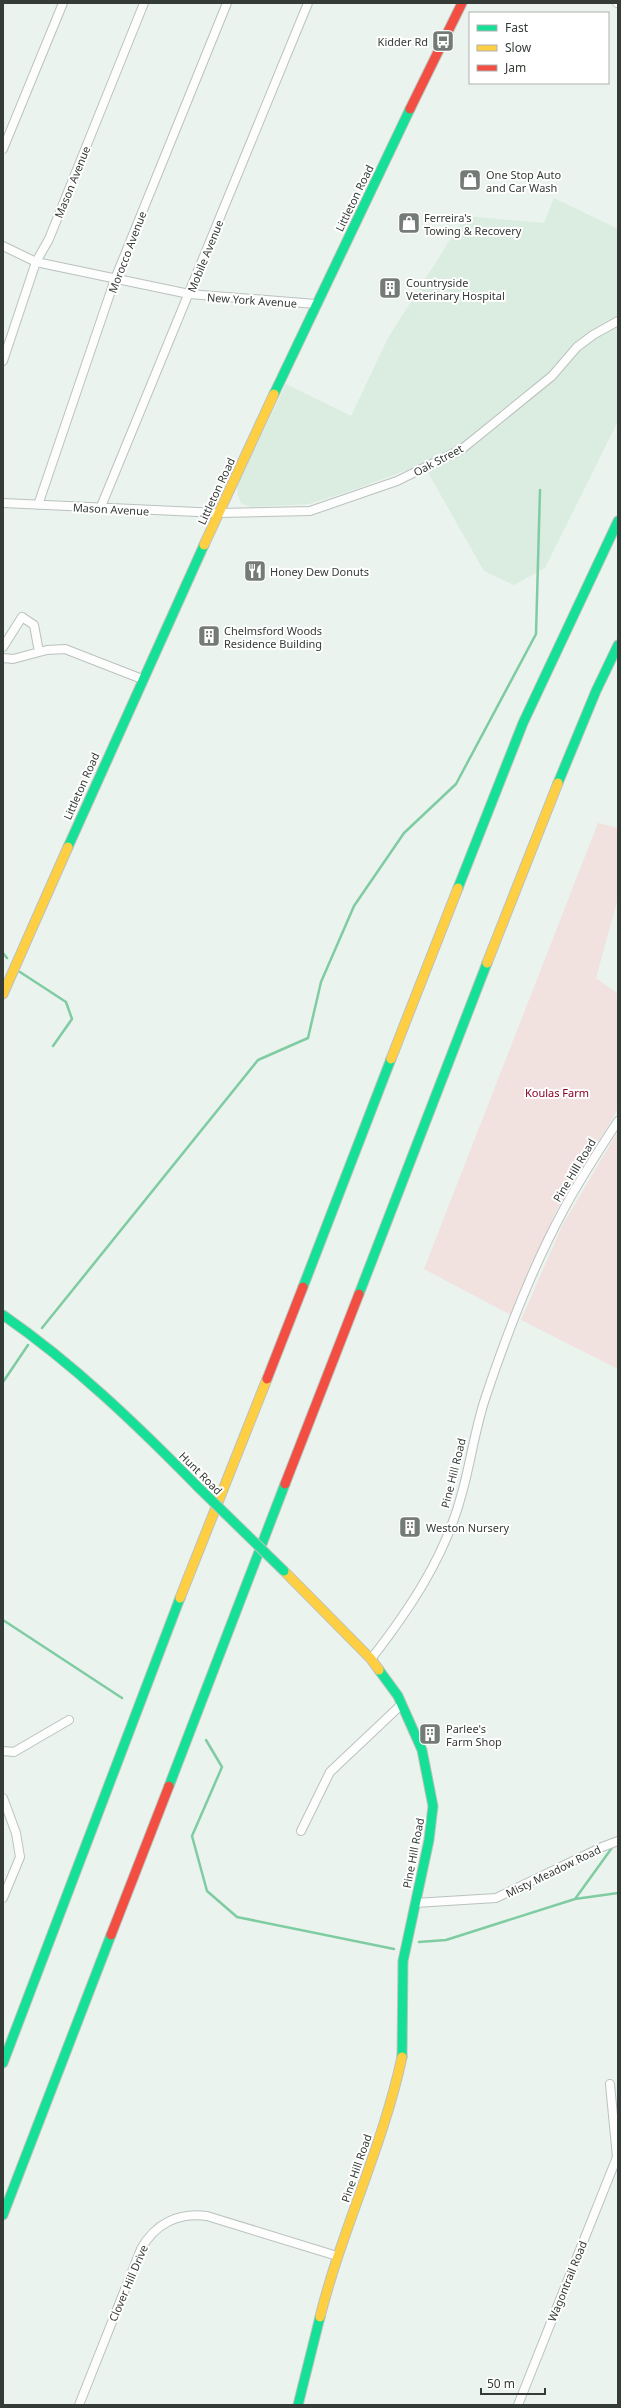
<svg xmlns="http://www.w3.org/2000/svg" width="621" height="2408" viewBox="0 0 621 2408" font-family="'Noto Sans',sans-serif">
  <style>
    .built { fill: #dbece1 }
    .green { fill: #f1e1df }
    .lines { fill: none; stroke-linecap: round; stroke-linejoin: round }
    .stream { stroke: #7fcca2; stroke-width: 2.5 }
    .street-casing { stroke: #bbc2be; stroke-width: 10 }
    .fast-casing { stroke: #bbc2be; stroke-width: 11 }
    .slow-casing { stroke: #bbc2be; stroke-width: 11 }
    .jam-casing { stroke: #bbc2be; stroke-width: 11 }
    .street { stroke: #fcfdfc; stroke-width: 8 }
    .fast { stroke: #16e098; stroke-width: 9 }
    .slow { stroke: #ffcf43; stroke-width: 9 }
    .jam { stroke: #f24e42; stroke-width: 9 }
    .fast-bridge-casing { stroke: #bbc2be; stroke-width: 11; stroke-linecap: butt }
    .fast-bridge { stroke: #16e098; stroke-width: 9 }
    .labels { text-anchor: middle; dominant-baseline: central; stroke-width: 4; stroke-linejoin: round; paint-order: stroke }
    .poi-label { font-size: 11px; fill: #353b37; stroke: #fff; text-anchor: start }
    .street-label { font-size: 11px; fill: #353b37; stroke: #fff }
    .park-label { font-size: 11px; fill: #870026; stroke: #fff }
  </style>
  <rect width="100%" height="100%" fill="#eaf3ed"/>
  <path class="built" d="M554,198L618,229V421L545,568L514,585L484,571L423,464L353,490L309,504L251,507L241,503L238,495L237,485L286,384L351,416L388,338L465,216L544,223Z"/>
  <path class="green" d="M598,823L618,828V898L596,978L618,994V1109L556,1211L511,1315L424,1269Z
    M618,1131V1369L521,1320L562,1226Z"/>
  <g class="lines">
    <path class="stream" d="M3,953L7,958
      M20,972L66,1002L72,1019L53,1046
      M42,1328L258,1060L308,1038L321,982L354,906L404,833L456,784L536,634L540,490
      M3,1382L28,1345
      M3,1620L122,1698
      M206,1740L222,1767L192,1836L207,1891L237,1917L394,1949
      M575,1899L614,1845
      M419,1942L446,1940L575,1899L618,1893"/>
    <g class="street-casing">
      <path id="street" d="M617,3H618
        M3,149L63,3
        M3,246L36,262L189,294L316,304
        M3,361L36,262L49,239L144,3
        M3,503L219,513L310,511L397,481L462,449L552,376L577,347L593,335L618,321
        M38,505L115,279L227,3
        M100,509L308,3
        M3,647L22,617L34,625L39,652
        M3,658L13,659L47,650L65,649L142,679
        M371,1659C410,1609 446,1555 462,1493C471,1461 475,1428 486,1396C507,1333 532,1268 564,1209C580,1179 599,1150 618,1121
        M3,1751L14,1752L69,1720
        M3,1798L16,1833L20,1857L3,1898
        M301,1831L330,1772L402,1704
        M415,1903L496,1898L602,1847L618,1841
        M79,2405L141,2249C155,2224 178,2212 207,2216L337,2256
        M518,2405L617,2157L610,2084"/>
    </g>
    <g class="fast-casing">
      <path id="fast" d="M274,394L410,109
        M558,783L596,691L618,645
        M68,847L204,545
        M458,888L523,723L618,521
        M303,1287L391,1059
        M359,1294L487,963
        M3,1315C75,1365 137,1425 198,1487
        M379,1670L398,1696L422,1750L433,1806L429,1840L403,1961L402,2057
        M169,1786L285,1484
        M3,2063L180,1598
        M3,2215L111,1935
        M298,2405L320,2317"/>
    </g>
    <g class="slow-casing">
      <path id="slow" d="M204,545L274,394
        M487,963L558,783
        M3,994L68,847
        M391,1059L458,888
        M284,1571L371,1659L379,1670
        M180,1598L267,1379
        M320,2317C342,2229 383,2146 402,2057"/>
    </g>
    <g class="jam-casing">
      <path id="jam" d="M410,109L462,3
        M267,1379L303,1287
        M285,1484L359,1294
        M111,1935L169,1786"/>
    </g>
    <use href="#street" class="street"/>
    <use href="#fast" class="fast"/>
    <use href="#slow" class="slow"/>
    <use href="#jam" class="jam"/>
    <g class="fast-bridge-casing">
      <path id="fast-bridge" d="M198,1487L284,1571"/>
    </g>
    <use href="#fast-bridge" class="fast-bridge"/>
  </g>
  <defs>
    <g id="bus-square" transform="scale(1.15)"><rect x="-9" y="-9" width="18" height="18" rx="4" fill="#747b77" stroke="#fff"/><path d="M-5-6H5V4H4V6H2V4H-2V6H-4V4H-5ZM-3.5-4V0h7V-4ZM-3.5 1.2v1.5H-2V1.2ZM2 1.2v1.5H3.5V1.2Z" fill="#fff"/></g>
    <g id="shop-square" transform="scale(1.15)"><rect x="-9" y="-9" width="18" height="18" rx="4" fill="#747b77" stroke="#fff"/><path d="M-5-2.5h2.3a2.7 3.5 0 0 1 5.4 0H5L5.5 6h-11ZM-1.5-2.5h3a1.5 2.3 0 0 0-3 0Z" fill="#fff"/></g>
    <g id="building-square" transform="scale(1.15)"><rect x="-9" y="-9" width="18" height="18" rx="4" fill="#747b77" stroke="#fff"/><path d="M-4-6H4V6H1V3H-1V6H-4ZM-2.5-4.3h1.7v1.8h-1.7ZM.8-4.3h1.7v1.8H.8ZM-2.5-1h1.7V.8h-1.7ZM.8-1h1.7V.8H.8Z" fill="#fff"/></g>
    <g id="restaurant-square" transform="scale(1.15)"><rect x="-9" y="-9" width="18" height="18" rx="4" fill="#747b77" stroke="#fff"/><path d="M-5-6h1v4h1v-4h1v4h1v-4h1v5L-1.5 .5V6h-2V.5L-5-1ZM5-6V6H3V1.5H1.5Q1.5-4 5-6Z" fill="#fff"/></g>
  </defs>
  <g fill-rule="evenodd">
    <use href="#bus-square" x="443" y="41"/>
    <use href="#shop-square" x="470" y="180"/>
    <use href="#shop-square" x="409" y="223"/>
    <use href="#building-square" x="390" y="288"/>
    <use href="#restaurant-square" x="255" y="571"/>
    <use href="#building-square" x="209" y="636"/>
    <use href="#building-square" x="410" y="1527"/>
    <use href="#building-square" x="430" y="1734"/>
  </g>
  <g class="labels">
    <g class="poi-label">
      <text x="428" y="41" text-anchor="end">Kidder Rd</text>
      <text x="486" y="174">One Stop Auto<tspan x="486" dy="13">and Car Wash</tspan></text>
      <text x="424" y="217">Ferreira's<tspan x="424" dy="13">Towing &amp; Recovery</tspan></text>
      <text x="406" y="282">Countryside<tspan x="406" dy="13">Veterinary Hospital</tspan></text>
      <text x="270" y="571">Honey Dew Donuts</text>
      <text x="224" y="630">Chelmsford Woods<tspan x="224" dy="13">Residence Building</tspan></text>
      <text x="426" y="1527">Weston Nursery</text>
      <text x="446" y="1728">Parlee's<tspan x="446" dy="13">Farm Shop</tspan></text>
    </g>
    <g class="street-label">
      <text transform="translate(72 182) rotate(-68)">Mason Avenue</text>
      <text transform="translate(354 198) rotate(-64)">Littleton Road</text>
      <text transform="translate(127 252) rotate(-69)">Morocco Avenue</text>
      <text transform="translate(205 256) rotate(-68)">Mobile Avenue</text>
      <text transform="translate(252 300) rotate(4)">New York Avenue</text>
      <text transform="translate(438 460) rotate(-28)">Oak Street</text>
      <text transform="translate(216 491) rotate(-65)">Littleton Road</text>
      <text transform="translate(111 509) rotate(3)">Mason Avenue</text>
      <text transform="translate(81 786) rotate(-66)">Littleton Road</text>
      <text transform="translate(574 1170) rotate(-59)">Pine Hill Road</text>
      <text transform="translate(201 1473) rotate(45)">Hunt Road</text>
      <text transform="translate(453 1473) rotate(-76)">Pine Hill Road</text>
      <text transform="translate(413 1853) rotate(-79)">Pine Hill Road</text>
      <text transform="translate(553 1871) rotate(-26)">Misty Meadow Road</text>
      <text transform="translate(356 2168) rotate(-71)">Pine Hill Road</text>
      <text transform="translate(567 2281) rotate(-68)">Wagontrail Road</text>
      <text transform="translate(128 2283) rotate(-67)">Clover Hill Drive</text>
    </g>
    <g class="park-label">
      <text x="557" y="1092">Koulas Farm</text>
    </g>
  </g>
  <rect width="621" height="2408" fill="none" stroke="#353b37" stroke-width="8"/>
  <rect x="469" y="12" width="140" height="72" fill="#ffffff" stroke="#aeb1af"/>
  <rect x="477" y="25" width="20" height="6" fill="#16e098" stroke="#aeb1af"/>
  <text x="505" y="32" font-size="12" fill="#353b37">Fast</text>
  <rect x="477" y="45" width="20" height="6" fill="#ffcf43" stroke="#aeb1af"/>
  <text x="505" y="52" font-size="12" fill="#353b37">Slow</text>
  <rect x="477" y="65" width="20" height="6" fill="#f24e42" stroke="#aeb1af"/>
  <text x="505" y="72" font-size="12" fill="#353b37">Jam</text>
  <path d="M481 2388v6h64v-6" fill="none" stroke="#353b37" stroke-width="2"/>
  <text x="487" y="2388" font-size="12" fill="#353b37" stroke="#ffffff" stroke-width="3" paint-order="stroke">50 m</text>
</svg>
